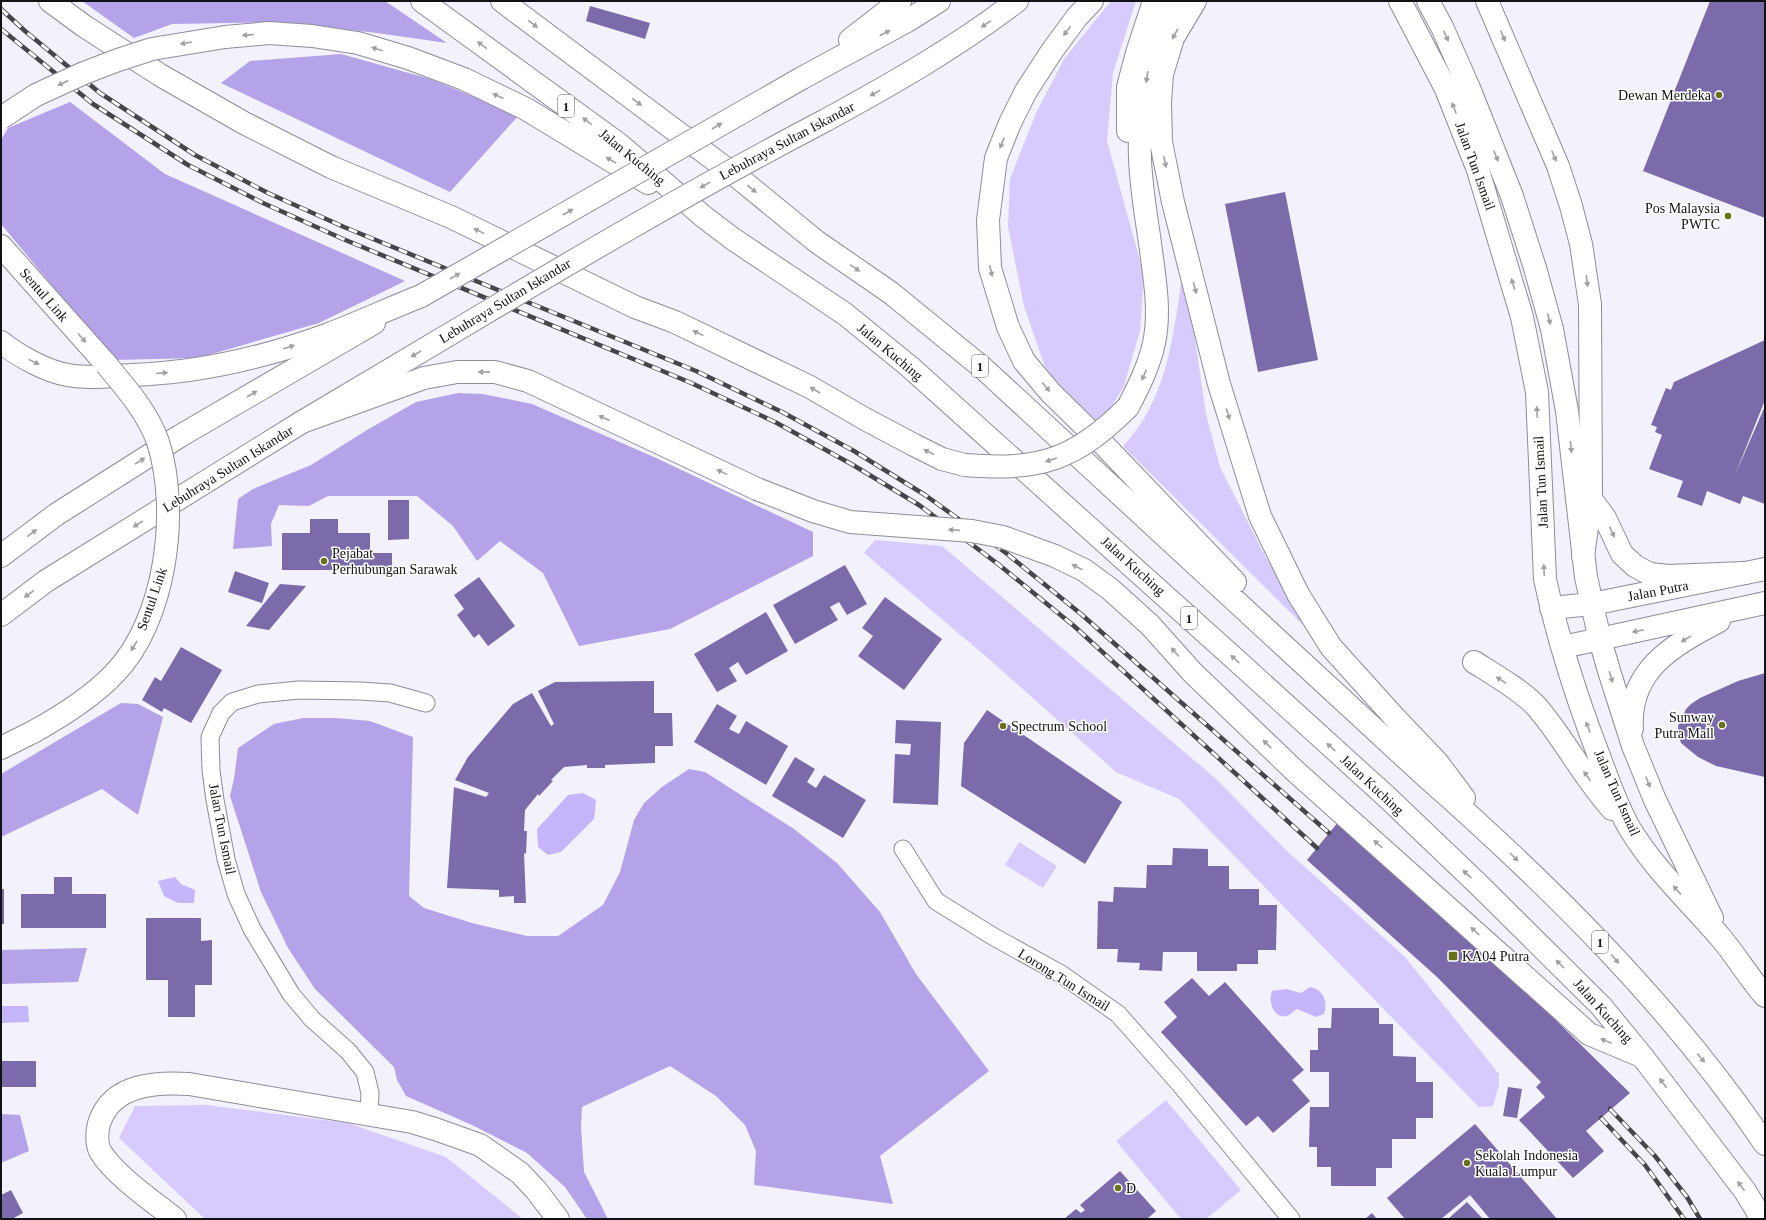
<svg xmlns="http://www.w3.org/2000/svg" width="1766" height="1220" viewBox="0 0 1766 1220" font-family="'Times New Roman',serif">
  <style>
    .green { fill: #d6cbfc }
    .forest { fill: #b4a3e8 }
    .water { fill: #c5b5fa }
    .building { fill: #7c6bab }
    .lines { fill: none; stroke-linecap: round; stroke-linejoin: round }
    .street-casing { stroke: #8e8c95; stroke-width: 19 }
    .secondary-casing { stroke: #8e8c95; stroke-width: 24 }
    .primary-casing { stroke: #8e8c95; stroke-width: 24 }
    .highway-casing { stroke: #8e8c95; stroke-width: 24 }
    .street { stroke: #fff; stroke-width: 17 }
    .secondary { stroke: #fff; stroke-width: 22 }
    .primary { stroke: #fff; stroke-width: 22 }
    .highway { stroke: #fff; stroke-width: 22 }
    .rail-casing { stroke: #46454a; stroke-width: 4.5 }
    .rail { stroke: #fff; stroke-width: 3; stroke-dasharray: 9; stroke-linecap: butt }
    .secondary-bridge-casing { stroke: #8e8c95; stroke-width: 24; stroke-linecap: butt }
    .primary-bridge-casing { stroke: #8e8c95; stroke-width: 24; stroke-linecap: butt }
    .highway-bridge-casing { stroke: #8e8c95; stroke-width: 24; stroke-linecap: butt }
    .secondary-bridge { stroke: #fff; stroke-width: 22 }
    .primary-bridge { stroke: #fff; stroke-width: 22 }
    .highway-bridge { stroke: #fff; stroke-width: 22 }
    .oneway { fill: #a0a0a1 }
    .poi-dot { fill: #69721b; stroke: #fff; stroke-width: 1.5 }
    .labels { text-anchor: middle; dominant-baseline: central; stroke-width: 3; stroke-linejoin: round; paint-order: stroke }
    .shield { fill: #fff; stroke: #59585a; stroke-width: 1 }
    .shield-label { font-size: 13px; font-weight: bold; fill: #121114 }
    .poi-label { font-size: 14px; fill: #121114; stroke: #fff; text-anchor: start }
    .street-label { font-size: 14px; fill: #121114; stroke: #fff }
  </style>
  <rect width="100%" height="100%" fill="#f3f1fb"/>
  <path class="green" d="M1111,1H1136L1113,73L1107,141L1144,275L1140,331L1124,386L1101,424L1061,395L1044,364L1024,306L1008,227L1010,179L1036,113L1064,59Z
    M1182,276L1194,332L1206,414L1220,467L1264,554L1311,633L1123,446C1166,402 1174,335 1182,276Z
    M875,540L942,546L1215,778L1287,851L1405,957L1499,1074V1085L1493,1106L1479,1107L1179,799L1116,772L990,660L864,553Z
    M1019,842L1057,866L1043,888L1005,865Z
    M1166,1100L1241,1190L1206,1219H1181L1116,1141Z
    M206,1105L348,1123L446,1157L523,1219H205L119,1138L135,1106Z"/>
  <path class="forest" d="M82,1H385L447,43L377,33L278,22L172,24L134,38Z
    M341,54L430,79L519,115L450,192L221,83L250,61Z
    M70,102L165,174L405,281L319,323L198,358L114,360L1,224V140L8,128Z
    M458,393L483,394L532,404L654,457L813,532V556L670,629L579,646L543,573L500,541L477,561L453,526L417,496H328L309,506L279,505L271,524L272,546L233,549L238,499L253,489L311,465L367,430L416,402Z
    M121,703L138,704L163,717L138,815L102,789L1,837V774Z
    M303,718H336L370,721L413,737L409,896L424,908L472,923L527,936H558L603,905L620,872L634,820L644,803L662,787L689,769L705,772L794,829L837,863L880,912L916,974L989,1071L880,1156L893,1204L754,1185L756,1151L745,1125L716,1096L670,1066L582,1107L581,1127L584,1172L608,1219H587L565,1187L527,1153L472,1125L406,1096L397,1080L394,1067L315,989L288,948L261,892L230,796L234,779L238,748L274,724Z
    M87,948L78,982L1,984V950Z
    M1,1114L20,1115L29,1151L1,1163Z"/>
  <path class="water" d="M583,793L596,800L594,819L561,852L548,855L538,847L537,829L568,795Z
    M175,877L181,884L195,890L194,903H178L164,896L158,881Z
    M1310,987C1324,990 1328,1002 1324,1014L1316,1017L1297,1009C1294,1011 1290,1015 1287,1016C1273,1019 1268,1001 1272,991L1286,989L1301,993Z
    M1,1006H28L29,1022L1,1023Z"/>
  <path class="building" d="M1710,1H1765V218L1643,171Z
    M590,6L650,23L645,39L586,21Z
    M1285,192L1318,360L1258,372L1225,204Z
    M1765,340V400L1735,475L1765,406V504L1743,496L1740,504L1707,491L1702,506L1677,497L1683,481L1649,469L1662,435L1655,432L1657,427L1651,425L1666,388L1671,390L1674,382Z
    M388,500H409V539L388,540Z
    M310,519H338V533H370V553H392V570H282V533H310Z
    M845,565L867,604L847,615L839,602L830,607L838,620L795,644L773,605Z
    M235,571L269,583L262,603L228,592Z
    M479,577L515,626L488,646L479,634L474,638L457,615L464,609L454,595Z
    M280,584L306,586L269,630L246,626Z
    M885,597L942,639L904,690L858,656L873,636L862,628Z
    M766,612L788,651L746,675L738,662L729,668L737,681L717,692L694,654Z
    M181,647L222,670L191,723L164,708L162,712L142,700L155,677L161,681Z
    M1765,673V777L1716,766L1698,757L1681,743L1679,737L1678,726L1686,709L1691,704L1700,698L1738,681Z
    M654,681V713H672L673,746H655V763L605,765V768H587V765L564,767L551,780L553,781L539,796L538,794L525,810L524,831H527L526,854L524,853L526,903H514V896L499,897V890L447,888L454,787L486,797L489,793L455,780L468,757L513,704L532,693L551,726L554,724L538,691L555,682Z
    M717,704L737,716L729,729L739,734L746,721L788,746L766,785L694,742Z
    M987,710L1122,802L1085,864L961,786L964,743Z
    M896,720L941,722L938,805L893,803L895,754L910,755L911,744L895,743Z
    M795,757L815,769L807,782L816,788L824,775L866,800L843,838L772,796Z
    M1339,821L1470,936L1630,1093L1586,1131L1604,1151L1573,1178L1519,1120L1545,1097L1536,1087L1541,1082L1437,977L1307,860Z
    M1173,848L1208,849V866H1229V889H1259V905H1277L1276,950H1258V964H1237V971H1197V952H1163L1162,971L1139,970L1140,963L1117,962L1118,949H1097L1098,901L1113,902L1114,887L1146,888L1147,865H1172Z
    M54,877H72V894H106V928H21V894H54Z
    M1,889H4V924H1Z
    M146,918H201V941L212,940V985H195V1017H168V980H146Z
    M1192,978L1209,996L1225,982L1304,1070L1292,1080L1310,1101L1273,1133L1258,1116L1246,1126L1161,1032L1177,1017L1164,1002Z
    M1332,1008H1379V1024H1393V1056L1416,1057V1082H1433V1118H1416V1139H1392V1168H1376V1186H1331V1167H1317V1147H1309L1310,1107H1329V1072H1310V1050H1318V1028H1331Z
    M1,1061H36V1087H1Z
    M1508,1087L1522,1089L1517,1118L1503,1116Z
    M1475,1124L1508,1162L1557,1219H1490L1470,1195L1441,1219H1405L1387,1198Z
    M1120,1171L1156,1211L1147,1219H1064L1076,1209L1081,1213L1085,1210L1080,1205Z
    M11,1190L23,1213L12,1219H1V1195Z
    M1467,1202L1483,1219H1448Z
    M1372,1213L1377,1219H1365Z"/>
  <g class="lines">
    <g class="street-casing">
      <path id="street" d="M903,849L936,901L994,937L1061,974L1118,1014L1179,1083L1291,1219
        M369,1115L370,1093L365,1072L348,1051L312,1019L291,994L252,929L236,894L226,859L215,800L211,770L210,737L221,713L232,702L258,694L299,690L360,691L390,693L426,703"/>
    </g>
    <g class="secondary-casing">
      <path id="secondary" d="M1400,1L1446,89L1478,170L1522,317L1537,392L1545,579C1558,640 1577,699 1599,756C1608,780 1617,807 1630,829C1655,870 1690,902 1721,938C1737,957 1749,978 1765,996
        M1428,1L1442,27L1469,88L1512,196L1535,268L1552,329L1567,411L1586,577L1600,640L1610,674L1633,746L1655,800L1712,918
        M1,246L106,364
        M1551,608L1592,604L1765,569
        M1563,647L1765,603
        M1474,662C1493,674 1521,690 1536,706C1564,738 1583,777 1612,809
        M1632,729C1628,670 1673,645 1719,621
        M1,748L33,732
        M175,1219C154,1202 113,1174 100,1151C96,1143 97,1128 100,1121C113,1084 156,1082 189,1084L412,1122L435,1129L480,1145L520,1173L536,1190L558,1219"/>
    </g>
    <g class="primary-casing">
      <path id="primary" d="M1487,1L1558,166L1571,206L1581,244L1590,304L1591,499L1583,556
        M850,40L900,1
        M802,78L907,21L939,1
        M826,120C892,84 957,47 1017,1
        M1591,499L1605,518L1622,554L1635,566L1650,574L1668,576L1745,573
        M1,556L57,514L180,436L374,323
        M1,615L46,581L302,422L450,334"/>
    </g>
    <g class="highway-casing">
      <path id="highway" d="M50,1L84,26L160,75L244,123L331,167L451,217L635,307L675,322L810,387L865,419L914,445L942,459L965,465
        M422,1L620,145L704,217L733,239L845,314L910,367L1235,659L1388,798L1481,887L1601,1006L1642,1056L1745,1191L1762,1219
        M502,1L740,179L817,242L891,293L984,369L1423,774C1548,884 1672,1006 1765,1144
        M1092,1L1077,17L1052,51L1026,91L1010,123L996,158L988,220L990,268L1008,327L1024,361L1050,392L1106,447L1235,582
        M1195,1L1173,38L1162,74L1160,102L1161,142L1173,202L1219,384L1260,516L1298,594L1331,647L1396,719L1437,762L1464,798
        M225,37L269,33L312,36L358,43L408,58L464,79L526,109L648,183
        M1128,131V87L1137,53L1154,1
        M1,342C17,355 47,372 68,375C89,379 111,376 132,375C199,373 266,357 329,334C360,322 391,308 421,296
        M1128,407C1139,386 1149,366 1154,343C1161,310 1154,275 1150,243C1146,215 1141,187 1140,159C1138,104 1149,49 1175,1
        M302,422L424,378L457,372H495L528,381L757,489
        M1295,771L1589,1034L1639,1055"/>
    </g>
    <use href="#street" class="street"/>
    <use href="#secondary" class="secondary"/>
    <use href="#primary" class="primary"/>
    <use href="#highway" class="highway"/>
    <g class="rail-casing">
      <path id="rail" d="M1,9L25,31L100,93L195,155L268,193L344,227L696,371L782,412L854,451L925,495L1006,553L1081,614L1329,833
        M1,29L93,104L188,165L263,203L343,239L689,382L775,422L853,465L919,505L998,564L1074,626L1317,848
        M1610,1109L1655,1156L1687,1197L1700,1219
        M1601,1118L1645,1165L1684,1219"/>
    </g>
    <use href="#rail" class="rail"/>
    <g class="secondary-bridge-casing">
      <path id="secondary-bridge" d="M33,732C62,716 91,698 114,674C166,621 180,511 158,442C148,413 126,388 106,364"/>
    </g>
    <g class="primary-bridge-casing">
      <path id="primary-bridge" d="M421,296L802,78
        M450,334C574,260 698,187 826,120"/>
    </g>
    <g class="highway-bridge-casing">
      <path id="highway-bridge" d="M1,118L36,95L84,73L118,60L152,49L225,37
        M965,465C1040,471 1075,460 1128,407
        M757,489L813,511L850,522L972,531L1003,537L1055,556L1084,570L1110,589L1150,625L1192,672L1295,771"/>
    </g>
    <use href="#secondary-bridge" class="secondary-bridge"/>
    <use href="#primary-bridge" class="primary-bridge"/>
    <use href="#highway-bridge" class="highway-bridge"/>
  </g>
  <defs><path id="oneway-solid" d="M-6-.8H1V-3.2L6.5 0L1 3.2V.8H-6Z"/></defs>
  <g class="oneway">
    <use href="#oneway-solid" transform="translate(533 24) rotate(37)"/>
    <use href="#oneway-solid" transform="translate(986 24) rotate(145)"/>
    <use href="#oneway-solid" transform="translate(1067 31) rotate(127)"/>
    <use href="#oneway-solid" transform="translate(885 33) rotate(-28)"/>
    <use href="#oneway-solid" transform="translate(1175 34) rotate(119)"/>
    <use href="#oneway-solid" transform="translate(248 35) rotate(175)"/>
    <use href="#oneway-solid" transform="translate(1446 36) rotate(65)"/>
    <use href="#oneway-solid" transform="translate(1503 36) rotate(67)"/>
    <use href="#oneway-solid" transform="translate(186 43) rotate(170)"/>
    <use href="#oneway-solid" transform="translate(482 45) rotate(-144)"/>
    <use href="#oneway-solid" transform="translate(377 49) rotate(-163)"/>
    <use href="#oneway-solid" transform="translate(1147 77) rotate(99)"/>
    <use href="#oneway-solid" transform="translate(63 83) rotate(155)"/>
    <use href="#oneway-solid" transform="translate(875 93) rotate(151)"/>
    <use href="#oneway-solid" transform="translate(498 96) rotate(-155)"/>
    <use href="#oneway-solid" transform="translate(637 102) rotate(37)"/>
    <use href="#oneway-solid" transform="translate(1454 108) rotate(-112)"/>
    <use href="#oneway-solid" transform="translate(587 121) rotate(-144)"/>
    <use href="#oneway-solid" transform="translate(717 126) rotate(-30)"/>
    <use href="#oneway-solid" transform="translate(1002 143) rotate(111)"/>
    <use href="#oneway-solid" transform="translate(1496 156) rotate(69)"/>
    <use href="#oneway-solid" transform="translate(1554 156) rotate(67)"/>
    <use href="#oneway-solid" transform="translate(611 160) rotate(-149)"/>
    <use href="#oneway-solid" transform="translate(1165 162) rotate(79)"/>
    <use href="#oneway-solid" transform="translate(705 185) rotate(151)"/>
    <use href="#oneway-solid" transform="translate(752 189) rotate(39)"/>
    <use href="#oneway-solid" transform="translate(568 212) rotate(-30)"/>
    <use href="#oneway-solid" transform="translate(479 231) rotate(-154)"/>
    <use href="#oneway-solid" transform="translate(855 268) rotate(34)"/>
    <use href="#oneway-solid" transform="translate(991 271) rotate(77)"/>
    <use href="#oneway-solid" transform="translate(455 276) rotate(-30)"/>
    <use href="#oneway-solid" transform="translate(1587 281) rotate(83)"/>
    <use href="#oneway-solid" transform="translate(1513 284) rotate(-106)"/>
    <use href="#oneway-solid" transform="translate(1195 288) rotate(76)"/>
    <use href="#oneway-solid" transform="translate(1549 319) rotate(75)"/>
    <use href="#oneway-solid" transform="translate(698 333) rotate(-154)"/>
    <use href="#oneway-solid" transform="translate(82 338) rotate(48)"/>
    <use href="#oneway-solid" transform="translate(289 347) rotate(-17)"/>
    <use href="#oneway-solid" transform="translate(416 354) rotate(149)"/>
    <use href="#oneway-solid" transform="translate(34 362) rotate(26)"/>
    <use href="#oneway-solid" transform="translate(484 372) rotate(179)"/>
    <use href="#oneway-solid" transform="translate(162 373) rotate(-5)"/>
    <use href="#oneway-solid" transform="translate(1144 375) rotate(112)"/>
    <use href="#oneway-solid" transform="translate(1046 387) rotate(50)"/>
    <use href="#oneway-solid" transform="translate(815 390) rotate(-150)"/>
    <use href="#oneway-solid" transform="translate(252 394) rotate(-30)"/>
    <use href="#oneway-solid" transform="translate(1537 412) rotate(-93)"/>
    <use href="#oneway-solid" transform="translate(1228 414) rotate(73)"/>
    <use href="#oneway-solid" transform="translate(604 418) rotate(-156)"/>
    <use href="#oneway-solid" transform="translate(1571 447) rotate(84)"/>
    <use href="#oneway-solid" transform="translate(929 452) rotate(-154)"/>
    <use href="#oneway-solid" transform="translate(1051 460) rotate(161)"/>
    <use href="#oneway-solid" transform="translate(140 461) rotate(-32)"/>
    <use href="#oneway-solid" transform="translate(722 472) rotate(-154)"/>
    <use href="#oneway-solid" transform="translate(138 524) rotate(148)"/>
    <use href="#oneway-solid" transform="translate(954 530) rotate(-175)"/>
    <use href="#oneway-solid" transform="translate(1612 532) rotate(66)"/>
    <use href="#oneway-solid" transform="translate(32 533) rotate(-37)"/>
    <use href="#oneway-solid" transform="translate(1077 567) rotate(-153)"/>
    <use href="#oneway-solid" transform="translate(1544 570) rotate(-93)"/>
    <use href="#oneway-solid" transform="translate(29 594) rotate(144)"/>
    <use href="#oneway-solid" transform="translate(1638 631) rotate(168)"/>
    <use href="#oneway-solid" transform="translate(1686 639) rotate(149)"/>
    <use href="#oneway-solid" transform="translate(134 646) rotate(122)"/>
    <use href="#oneway-solid" transform="translate(1175 652) rotate(-132)"/>
    <use href="#oneway-solid" transform="translate(1235 659) rotate(-138)"/>
    <use href="#oneway-solid" transform="translate(1611 677) rotate(73)"/>
    <use href="#oneway-solid" transform="translate(1501 680) rotate(-148)"/>
    <use href="#oneway-solid" transform="translate(1588 727) rotate(-110)"/>
    <use href="#oneway-solid" transform="translate(1267 744) rotate(-136)"/>
    <use href="#oneway-solid" transform="translate(1331 747) rotate(-138)"/>
    <use href="#oneway-solid" transform="translate(1587 776) rotate(-125)"/>
    <use href="#oneway-solid" transform="translate(1648 782) rotate(68)"/>
    <use href="#oneway-solid" transform="translate(1378 844) rotate(-138)"/>
    <use href="#oneway-solid" transform="translate(1514 857) rotate(45)"/>
    <use href="#oneway-solid" transform="translate(1467 874) rotate(-136)"/>
    <use href="#oneway-solid" transform="translate(1677 890) rotate(-132)"/>
    <use href="#oneway-solid" transform="translate(1475 931) rotate(-138)"/>
    <use href="#oneway-solid" transform="translate(1615 959) rotate(49)"/>
    <use href="#oneway-solid" transform="translate(1560 964) rotate(-135)"/>
    <use href="#oneway-solid" transform="translate(1606 1041) rotate(-158)"/>
    <use href="#oneway-solid" transform="translate(1701 1058) rotate(50)"/>
    <use href="#oneway-solid" transform="translate(1663 1083) rotate(-127)"/>
    <use href="#oneway-solid" transform="translate(1741 1186) rotate(-127)"/>
  </g>
  <g class="poi-dot">
    <circle cx="1719" cy="95" r="4"/>
    <circle cx="1728" cy="216" r="4"/>
    <circle cx="324" cy="561" r="4"/>
    <circle cx="1722" cy="725" r="4"/>
    <circle cx="1003" cy="726" r="4"/>
    <rect x="1448" y="951" width="10" height="10" rx="2"/>
    <circle cx="1467" cy="1163" r="4"/>
    <circle cx="1118" cy="1188" r="4"/>
  </g>
  <g class="labels">
    <g class="shield">
      <rect x="558" y="95" width="16" height="22" rx="3"/>
      <rect x="972" y="355" width="16" height="22" rx="3"/>
      <rect x="1181" y="607" width="16" height="22" rx="3"/>
      <rect x="1592" y="931" width="16" height="22" rx="3"/>
    </g>
    <g class="shield-label">
      <text x="566" y="106">1</text>
      <text x="980" y="366">1</text>
      <text x="1189" y="618">1</text>
      <text x="1600" y="942">1</text>
    </g>
    <g class="poi-label">
      <text x="1711" y="95" text-anchor="end">Dewan Merdeka</text>
      <text x="1720" y="208" text-anchor="end">Pos Malaysia<tspan x="1720" dy="16">PWTC</tspan></text>
      <text x="332" y="553">Pejabat<tspan x="332" dy="16">Perhubungan Sarawak</tspan></text>
      <text x="1714" y="717" text-anchor="end">Sunway<tspan x="1714" dy="16">Putra Mall</tspan></text>
      <text x="1011" y="726">Spectrum School</text>
      <text x="1462" y="956">KA04 Putra</text>
      <text x="1475" y="1155">Sekolah Indonesia<tspan x="1475" dy="16">Kuala Lumpur</tspan></text>
      <text x="1126" y="1188">D</text>
    </g>
    <g class="street-label">
      <text transform="translate(787 141) rotate(-28)">Lebuhraya Sultan Iskandar</text>
      <text transform="translate(632 157) rotate(39)">Jalan Kuching</text>
      <text transform="translate(1475 166) rotate(70)">Jalan Tun Ismail</text>
      <text transform="translate(44 295) rotate(49)">Sentul Link</text>
      <text transform="translate(505 301) rotate(-31)">Lebuhraya Sultan Iskandar</text>
      <text transform="translate(890 352) rotate(40)">Jalan Kuching</text>
      <text transform="translate(228 469) rotate(-32)">Lebuhraya Sultan Iskandar</text>
      <text transform="translate(1541 482) rotate(-93)">Jalan Tun Ismail</text>
      <text transform="translate(1133 566) rotate(42)">Jalan Kuching</text>
      <text transform="translate(1658 591) rotate(-11)">Jalan Putra</text>
      <text transform="translate(152 599) rotate(-71)">Sentul Link</text>
      <text transform="translate(1372 785) rotate(43)">Jalan Kuching</text>
      <text transform="translate(1617 793) rotate(66)">Jalan Tun Ismail</text>
      <text transform="translate(222 829) rotate(79)">Jalan Tun Ismail</text>
      <text transform="translate(1064 980) rotate(32)">Lorong Tun Ismail</text>
      <text transform="translate(1603 1011) rotate(48)">Jalan Kuching</text>
    </g>
  </g>
  <rect width="1766" height="1220" fill="none" stroke="#121114" stroke-width="4"/>
</svg>
